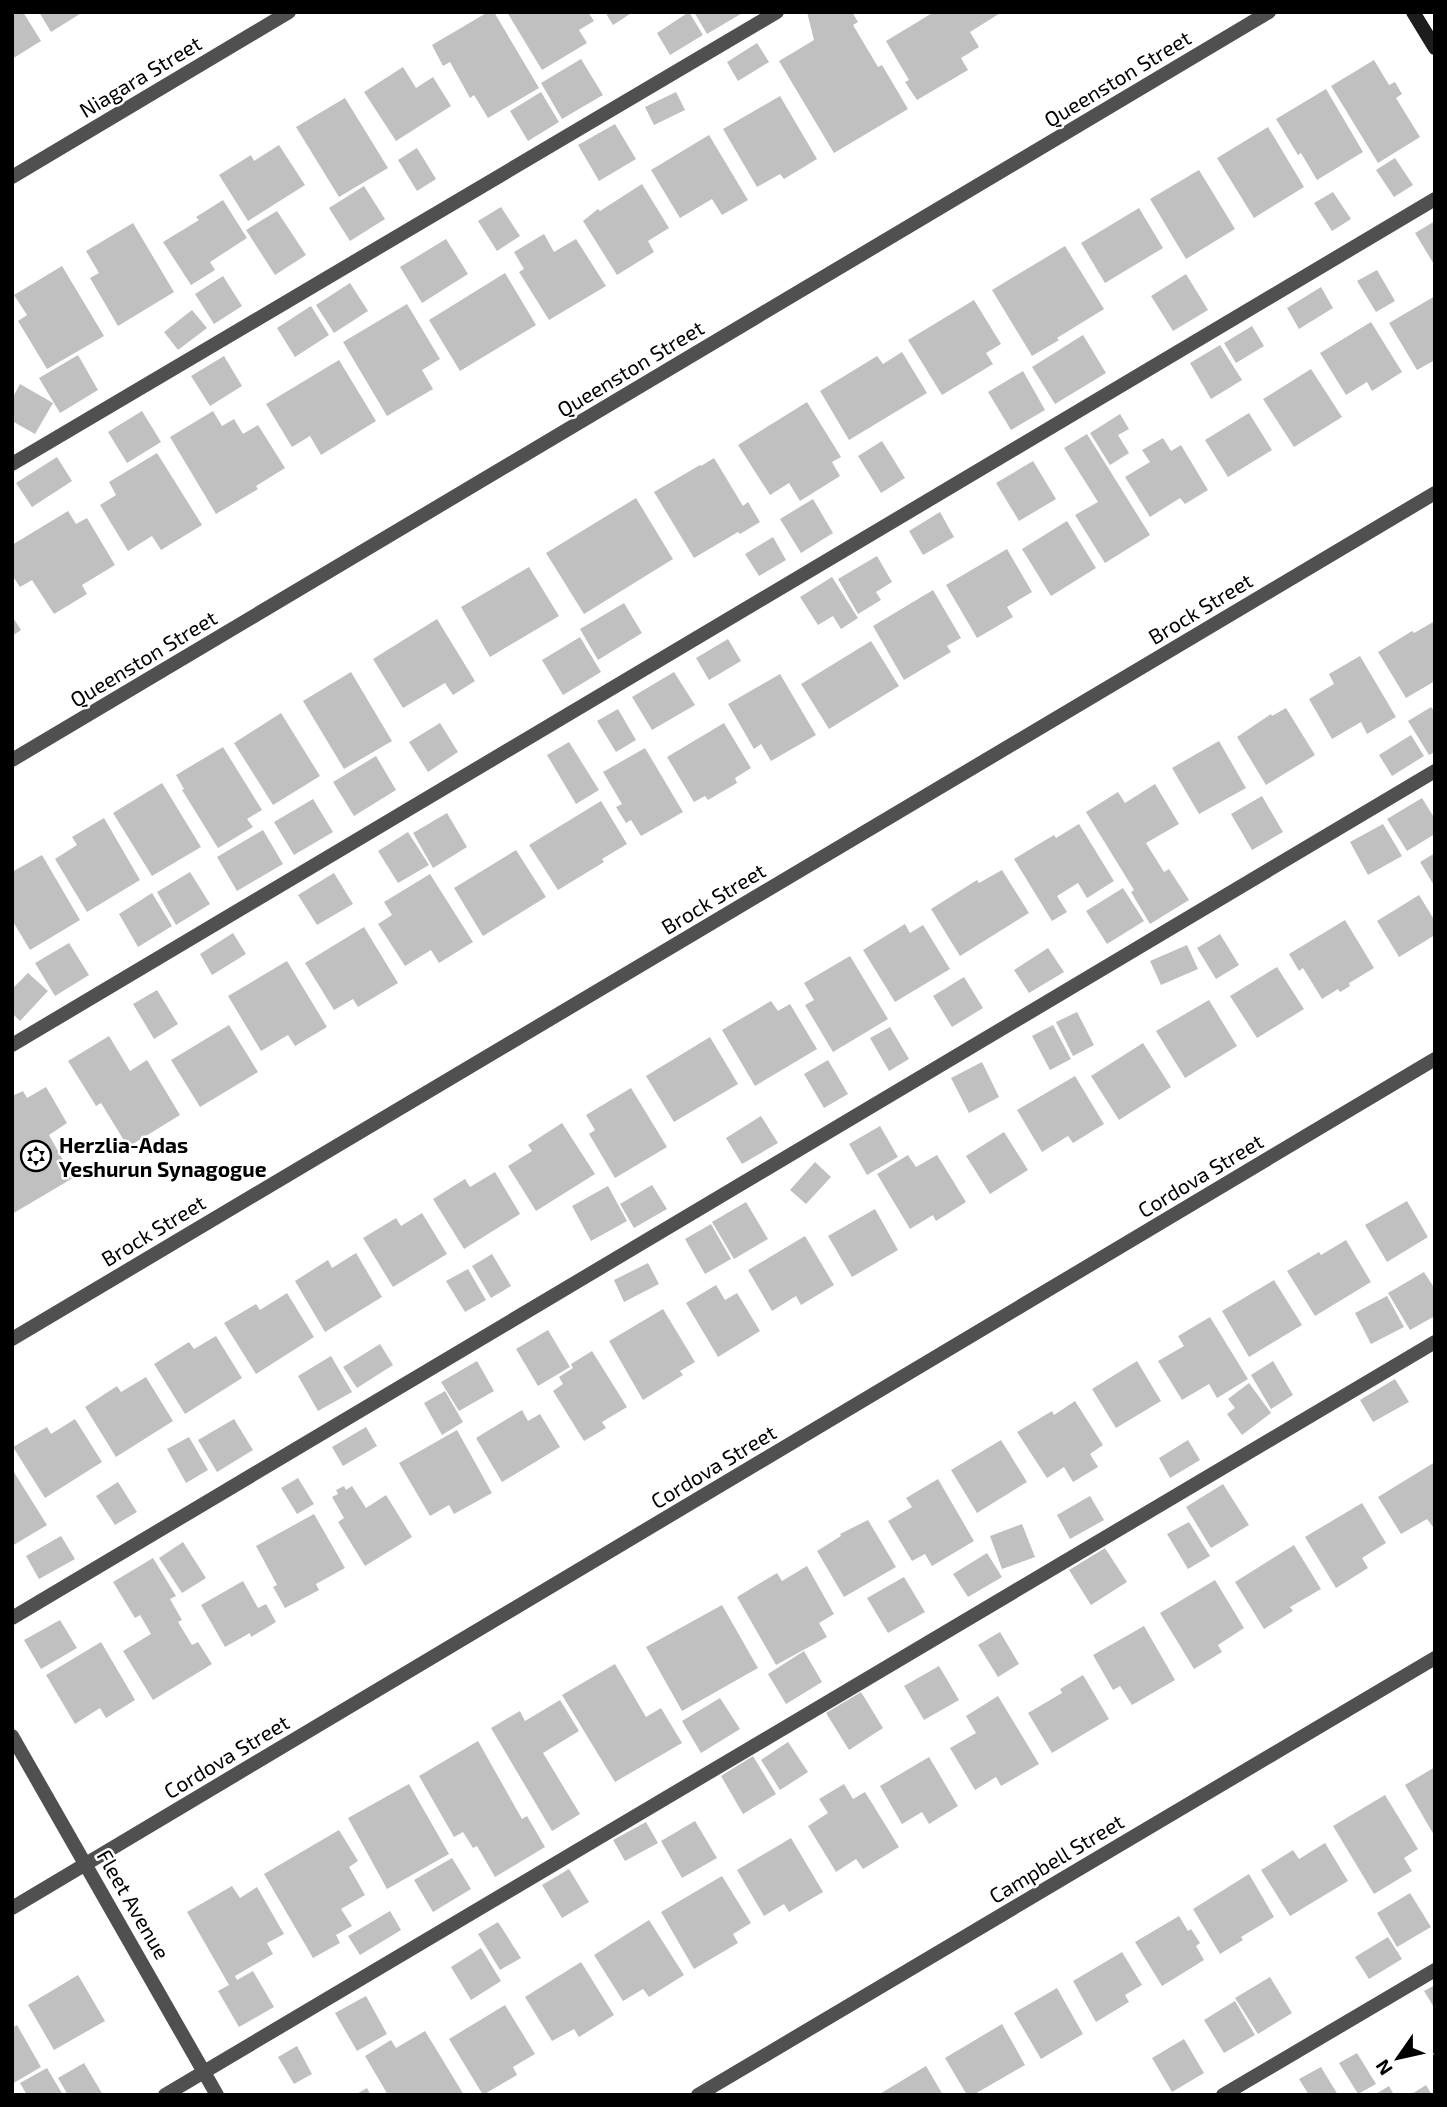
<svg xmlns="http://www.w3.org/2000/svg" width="1447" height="2107" viewBox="0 0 1447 2107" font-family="'Exo 2',sans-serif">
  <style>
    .building { fill: #c0c0c0 }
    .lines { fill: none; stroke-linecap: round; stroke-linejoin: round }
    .lane { stroke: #505050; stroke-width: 14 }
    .street { stroke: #505050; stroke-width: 14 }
    .secondary { stroke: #1d1d1d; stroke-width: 14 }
    .labels { text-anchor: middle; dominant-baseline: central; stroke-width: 5; stroke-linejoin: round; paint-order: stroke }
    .street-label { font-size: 21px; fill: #000; stroke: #fff }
    .poi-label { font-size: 21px; font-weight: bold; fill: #000; stroke: #fff; text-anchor: start }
  </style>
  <rect width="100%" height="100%" fill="#fff"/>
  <path class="building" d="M12,12H23L41,41L12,59Z
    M39,12H83L51,32Z
    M488,12H494L539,88L488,118L474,95L470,98L450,62L443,66L432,45Z
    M507,12H588L594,21L579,30L587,43L542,70Z
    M605,12H633L613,25Z
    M689,12L703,35L670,55L657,33Z
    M694,12H744L707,34Z
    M807,12H852L858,22L853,25L878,67L882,65L908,109L834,153L779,61L814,40Z
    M934,12H1002L970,32L979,47L961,58L968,70L917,100L905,82L909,80L886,41Z
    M757,43L769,62L738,81L727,62Z
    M581,59L603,95L562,119L541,83Z
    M1374,60L1389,85L1395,82L1402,94L1396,98L1420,137L1378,163L1331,86Z
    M403,67L416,88L433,77L451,106L396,141L364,92Z
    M1326,89L1363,152L1317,180L1301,153L1298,155L1276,119Z
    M541,92L559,122L528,141L510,111Z
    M676,92L685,110L654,125L645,107Z
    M780,96L817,159L784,179L780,174L757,187L723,129Z
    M345,98L388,168L339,197L296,127Z
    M615,124L636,159L599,181L578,145Z
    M1268,127L1304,187L1254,218L1217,158Z
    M709,135L748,200L722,215L712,199L680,218L651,170Z
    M279,145L305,185L248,221L219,175L251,155L254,161Z
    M417,148L436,179L417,191L398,160Z
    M1395,158L1413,185L1394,197L1376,170Z
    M1199,170L1235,229L1186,259L1150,199Z
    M642,184L669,228L648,241L654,252L617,275L583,221L598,209L600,211Z
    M364,186L385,219L350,241L329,208Z
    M1333,192L1351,219L1332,231L1314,203Z
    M223,200L247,238L210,262L215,270L191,285L163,242L199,220L196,217Z
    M501,207L520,236L497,251L478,221Z
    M1139,208L1163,248L1105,283L1081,243Z
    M277,211L306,255L275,275L246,230Z
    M1435,221V266L1415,233Z
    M133,223L174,292L118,326L90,278L99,273L86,251Z
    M544,234L554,252L576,239L606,286L549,320L519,272L524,269L514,252Z
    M446,239L468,274L422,303L400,267Z
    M1065,246L1104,309L1057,338L1059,340L1032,356L992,290Z
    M62,266L104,336L47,369L18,321L27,315L14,295Z
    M1377,270L1395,301L1376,312L1357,281Z
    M505,273L536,325L460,371L429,320Z
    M1186,274L1208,310L1173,331L1151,296Z
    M223,276L242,306L214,324L195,294Z
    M350,283L368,311L334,333L316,305Z
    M1321,287L1333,308L1299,329L1287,308Z
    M1435,296V360L1417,370L1389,323Z
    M974,300L1001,344L986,353L993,364L942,395L908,340Z
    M407,304L440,359L422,370L433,389L387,416L343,342Z
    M311,306L329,335L295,357L277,328Z
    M192,310L207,328L178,350L164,332Z
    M1371,322L1402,372L1372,391L1367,382L1346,395L1320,353Z
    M1252,326L1264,346L1236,363L1224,343Z
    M1083,335L1106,373L1055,404L1032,367Z
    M1220,345L1242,380L1211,399L1190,363Z
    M902,352L927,393L849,440L820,391L877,356L883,364Z
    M78,355L98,390L60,413L39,378Z
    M224,356L242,386L210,406L191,376Z
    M339,360L376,421L321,455L310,436L292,447L266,404Z
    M1311,369L1342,417L1294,447L1263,399Z
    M1023,371L1045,410L1011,430L988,392Z
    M20,384L53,403L35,434L12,421V399Z
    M807,402L841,457L832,462L840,476L800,501L789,483L770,495L738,445Z
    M142,411L161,442L127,463L108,432Z
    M213,411L222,426L234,419L243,434L258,425L285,468L256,486L258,489L216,514L170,437Z
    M1249,413L1272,450L1228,477L1205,440Z
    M1120,414L1129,429L1118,435L1129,453L1110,465L1090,433Z
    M1087,434L1150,535L1105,563L1075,515L1098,502L1064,448Z
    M1163,438L1171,451L1181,445L1208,490L1185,504L1180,498L1150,517L1125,477L1150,462L1142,450Z
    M882,441L905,478L881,493L858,456Z
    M157,453L202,525L161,550L152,536L128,551L100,505L116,495L109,482Z
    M57,457L72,481L32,507L16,483Z
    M714,458L743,506L748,502L760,522L740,534L738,532L694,558L654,492L700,465L701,466Z
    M1033,461L1056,499L1019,521L996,483Z
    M636,498L673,559L584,614L546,553Z
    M813,499L833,533L801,553L780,519Z
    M68,511L76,524L87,518L115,565L82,585L87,594L54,614L32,580L20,587L12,575V545Z
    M940,512L954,537L923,555L909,531Z
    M1067,521L1096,568L1051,596L1022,549Z
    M773,537L786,560L759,576L745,554Z
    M1007,549L1032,592L1007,607L1013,617L977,638L946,585Z
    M877,556L892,582L876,592L881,600L858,614L838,579Z
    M529,567L559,616L490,657L461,607Z
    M832,577L858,618L841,629L833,616L818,625L800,597Z
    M933,590L961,638L947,646L951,652L904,680L873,626Z
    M624,603L642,633L598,660L580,629Z
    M12,616L21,630L12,636Z
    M437,619L475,681L453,695L445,683L403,708L373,659Z
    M1435,621V681L1406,698L1378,652L1412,631L1414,633Z
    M580,637L601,672L563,695L542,660Z
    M728,639L741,661L709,680L696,658Z
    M871,641L899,686L829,729L801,684Z
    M1360,656L1396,717L1367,734L1361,722L1332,739L1309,699L1334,684L1329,674Z
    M351,672L392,741L344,769L303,701Z
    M674,672L695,705L652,730L632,697Z
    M780,674L816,735L771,761L761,744L754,749L728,704Z
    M1431,707L1435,712V752L1429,755L1408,721Z
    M1286,708L1315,755L1266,785L1237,737L1271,714L1272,716Z
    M618,709L636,740L616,752L597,721Z
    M281,713L320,776L273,805L234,743Z
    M440,723L458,752L428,772L409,742Z
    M724,723L751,768L735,778L737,783L708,800L705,796L694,802L667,757Z
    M1411,735L1424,756L1392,776L1379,755Z
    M1219,741L1246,788L1199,814L1172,768Z
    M569,742L599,790L576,804L547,755Z
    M223,747L262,810L247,819L253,827L218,848L182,790L184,789L176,775Z
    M645,748L683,812L641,836L631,820L626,823L616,807L622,804L603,772Z
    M376,756L396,790L354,816L333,782Z
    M162,783L201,847L152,876L113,813Z
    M1155,784L1179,824L1146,843L1164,872L1169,869L1189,900L1150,924L1131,892L1134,890L1086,812L1118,792L1125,803Z
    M1262,796L1283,832L1252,850L1231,814Z
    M1422,798L1435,819V834L1407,851L1387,819Z
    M313,799L333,832L294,855L274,822Z
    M601,801L627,844L602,859L604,862L558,890L529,845Z
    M447,813L467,847L433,868L413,833Z
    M104,818L140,880L87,912L55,859L77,845L72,837Z
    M1079,824L1114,881L1087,898L1078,883L1057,896L1067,912L1052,921L1014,859L1054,835L1056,838Z
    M1383,824L1402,856L1368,875L1350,842Z
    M263,830L283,864L237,891L217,857Z
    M408,832L429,865L398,883L378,851Z
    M516,850L546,897L483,936L454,888Z
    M1435,853V887L1420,862Z
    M42,855L80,920L30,950L12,920V872Z
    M1002,870L1029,913L960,956L931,909L977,880L979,883Z
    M190,872L210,904L176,925L157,892Z
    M334,873L353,904L317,925L298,895Z
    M430,874L473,942L439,963L431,950L405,966L378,924L392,915L384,902Z
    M1123,888L1144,921L1107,944L1086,911Z
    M152,893L172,926L138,947L119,914Z
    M1419,895L1435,921V935L1399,957L1377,921Z
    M1345,920L1374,968L1349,983L1350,986L1340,992L1338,989L1322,999L1303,968L1299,971L1289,954Z
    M905,924L910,933L923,925L950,969L895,1002L863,950Z
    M364,927L398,983L358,1007L353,999L334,1010L305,963Z
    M233,933L246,954L212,975L200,954Z
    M1220,934L1239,965L1216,979L1197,948Z
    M69,943L89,975L55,996L35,963Z
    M1187,945L1198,969L1161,985L1150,961Z
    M1048,948L1064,972L1029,993L1014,970Z
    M850,956L888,1019L833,1052L805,1005L814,1000L804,983Z
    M287,961L327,1027L295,1046L288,1035L261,1051L228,996Z
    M1277,967L1304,1009L1257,1038L1230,996Z
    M28,973L48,991L20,1021L12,1013V989Z
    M964,977L983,1008L952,1027L933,996Z
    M157,990L178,1024L154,1039L133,1004Z
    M1209,1000L1237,1046L1185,1078L1156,1031Z
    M771,1001L778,1011L790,1004L817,1049L755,1086L722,1030Z
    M1077,1012L1094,1045L1073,1056L1056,1022Z
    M229,1025L258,1072L200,1107L171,1060Z
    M1053,1025L1071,1059L1050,1070L1032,1036Z
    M890,1027L909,1059L889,1071L870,1038Z
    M109,1036L130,1071L147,1060L180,1115L128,1147L101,1103L96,1106L68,1061Z
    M710,1037L738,1084L674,1122L646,1076Z
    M1143,1043L1171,1087L1119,1120L1091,1076Z
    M828,1060L848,1094L824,1108L804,1074Z
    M982,1062L999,1097L969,1113L951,1078Z
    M1075,1076L1104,1124L1073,1143L1068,1136L1042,1152L1017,1110Z
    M46,1087L67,1123L49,1135L73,1178L12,1214V1096L23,1091L27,1098Z
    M631,1088L667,1147L615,1178L589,1134L595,1130L586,1115Z
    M761,1116L778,1143L742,1164L726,1138Z
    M562,1123L595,1174L536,1211L508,1166L532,1151L528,1145Z
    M880,1126L898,1157L867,1175L849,1144Z
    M1004,1132L1028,1170L990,1194L966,1156Z
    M908,1155L916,1167L937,1155L966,1202L936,1221L933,1215L910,1229L877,1174Z
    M815,1162L831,1177L806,1204L790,1190Z
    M495,1172L520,1214L464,1249L433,1199L465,1179L470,1187Z
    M652,1185L667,1209L634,1228L620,1204Z
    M608,1186L627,1221L591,1241L572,1206Z
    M1407,1201L1428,1237L1387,1262L1365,1225Z
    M746,1202L768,1239L734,1259L712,1222Z
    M875,1209L898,1250L852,1277L828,1236Z
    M422,1213L447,1254L393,1287L363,1238L396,1218L401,1226Z
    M711,1224L731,1259L705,1274L685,1239Z
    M805,1236L834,1285L801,1305L796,1296L772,1311L748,1270Z
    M1346,1240L1371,1282L1315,1316L1287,1271L1319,1252L1321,1255Z
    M356,1253L382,1297L325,1332L295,1281L328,1260L332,1268Z
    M492,1254L511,1286L491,1298L472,1266Z
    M648,1263L659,1284L624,1302L614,1280Z
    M468,1269L486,1300L465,1312L446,1281Z
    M1424,1272L1435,1289V1316L1410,1330L1388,1293Z
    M1274,1280L1302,1325L1249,1357L1222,1311Z
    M716,1285L725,1300L737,1293L760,1331L718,1357L686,1303Z
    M287,1293L314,1337L256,1374L224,1323L256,1304L260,1310Z
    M1387,1296L1404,1327L1371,1344L1355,1313Z
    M663,1309L695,1362L680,1371L683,1375L643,1400L609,1341Z
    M1210,1317L1248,1379L1217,1398L1209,1384L1182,1400L1158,1361L1184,1346L1178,1336Z
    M548,1330L570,1367L538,1386L516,1349Z
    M216,1336L242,1378L185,1414L154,1364L189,1342L194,1349Z
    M380,1344L393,1365L357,1388L343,1367Z
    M592,1351L627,1407L602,1422L606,1428L584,1441L553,1391L563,1384L559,1377L573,1368L571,1364Z
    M331,1356L352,1392L318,1411L298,1376Z
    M477,1361L494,1391L459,1411L441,1382Z
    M1137,1361L1161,1401L1116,1428L1092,1389Z
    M1273,1361L1293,1395L1271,1409L1251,1375Z
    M146,1377L173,1421L116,1457L85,1407L117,1386L121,1392Z
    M1395,1379L1409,1402L1373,1422L1360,1400Z
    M1249,1383L1271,1413L1242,1435L1227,1414L1235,1408L1228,1399Z
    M445,1391L463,1422L442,1435L424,1403Z
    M1075,1401L1103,1445L1090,1454L1098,1467L1073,1482L1064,1467L1047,1478L1017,1432L1052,1411L1054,1415Z
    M522,1410L528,1421L540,1414L560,1447L502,1482L476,1438Z
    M75,1419L102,1462L45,1498L13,1447L47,1427L51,1434Z
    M234,1419L253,1450L217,1472L198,1440Z
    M366,1427L377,1446L343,1466L332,1447Z
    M457,1430L492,1493L454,1514L449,1505L430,1516L399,1463Z
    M189,1437L208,1470L186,1483L167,1449Z
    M1001,1440L1027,1482L977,1513L951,1470Z
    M1188,1440L1200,1460L1170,1478L1159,1458Z
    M1435,1462V1526L1433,1527L1427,1519L1401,1534L1378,1497Z
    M12,1469L47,1525L12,1546Z
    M298,1478L314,1504L297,1514L281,1488Z
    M938,1479L974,1541L932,1566L925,1554L912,1561L888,1521L912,1507L906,1498Z
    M118,1482L137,1512L115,1525L96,1496Z
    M1223,1484L1249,1525L1211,1548L1186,1507Z
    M344,1486L346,1490L352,1486L366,1508L386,1495L412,1537L365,1566L338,1522L344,1518L332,1497L338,1494L336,1490Z
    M1090,1496L1104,1520L1070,1539L1057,1515Z
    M1362,1503L1386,1543L1362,1558L1368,1568L1336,1588L1305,1537Z
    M314,1514L345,1568L316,1584L319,1590L285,1608L273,1587L277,1585L256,1546Z
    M868,1520L896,1567L844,1597L817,1551L841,1536L840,1534Z
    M1189,1522L1210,1556L1188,1569L1167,1534Z
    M1022,1524L1035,1557L1002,1569L990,1536Z
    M61,1536L75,1559L39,1579L26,1556Z
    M183,1542L206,1578L182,1593L159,1558Z
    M1294,1545L1321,1589L1290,1607L1293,1611L1264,1629L1235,1582Z
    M1105,1548L1127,1582L1091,1605L1069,1570Z
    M987,1553L1002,1577L968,1597L953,1574Z
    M153,1558L176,1596L170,1599L182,1620L178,1622L192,1645L198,1642L212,1664L153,1700L123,1651L151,1634L140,1615L135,1618L113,1582Z
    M807,1566L834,1614L819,1623L827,1637L776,1665L737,1597L777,1573L782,1581Z
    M904,1577L925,1612L888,1633L867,1598Z
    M1215,1580L1244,1628L1218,1645L1222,1652L1194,1669L1160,1613Z
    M243,1581L258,1608L266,1604L276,1622L251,1637L250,1633L225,1647L201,1605Z
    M722,1605L758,1668L682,1711L646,1647Z
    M60,1620L77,1648L41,1669L24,1640Z
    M1144,1626L1175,1680L1132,1705L1120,1686L1113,1690L1093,1655Z
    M1000,1632L1019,1664L998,1677L978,1645Z
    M101,1642L135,1700L106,1718L100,1708L75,1724L46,1675Z
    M804,1651L822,1682L786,1704L768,1674Z
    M615,1664L646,1717L661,1708L682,1743L615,1782L562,1695Z
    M939,1666L959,1700L924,1720L904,1686Z
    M1083,1675L1109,1719L1052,1753L1028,1713L1062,1693L1060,1689Z
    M861,1692L883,1728L849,1750L826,1713Z
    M998,1696L1039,1764L1001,1786L996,1777L975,1790L950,1748L976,1733L966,1716Z
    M720,1698L740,1729L701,1753L682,1721Z
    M560,1700L579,1731L543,1753L580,1814L552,1831L491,1728L520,1711L525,1721Z
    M478,1741L522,1819L527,1816L545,1847L495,1877L477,1846L473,1848L463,1832L454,1837L419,1776Z
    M788,1742L808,1772L780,1790L761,1760Z
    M753,1756L776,1794L743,1814L721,1776Z
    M929,1757L958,1806L929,1824L922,1812L902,1824L880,1786Z
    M1435,1767V1837L1405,1785Z
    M409,1784L449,1854L387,1889L348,1818Z
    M844,1784L853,1799L865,1792L899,1847L863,1869L856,1859L836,1872L808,1826L828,1813L819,1799Z
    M1385,1795L1418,1849L1404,1858L1412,1871L1374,1894L1333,1826Z
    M695,1821L717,1858L682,1878L661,1841Z
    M646,1822L658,1843L625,1861L613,1840Z
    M339,1830L358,1861L349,1867L365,1895L341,1909L352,1926L336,1935L340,1943L313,1958L264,1874Z
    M791,1838L823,1892L789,1912L784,1904L764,1916L737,1870Z
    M1325,1843L1348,1881L1290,1916L1261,1870L1293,1850L1299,1859Z
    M452,1858L471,1889L433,1912L414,1880Z
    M569,1869L589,1902L562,1918L542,1885Z
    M1249,1874L1274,1917L1241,1937L1243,1940L1220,1954L1193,1909Z
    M722,1876L751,1923L733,1934L738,1943L694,1969L661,1912Z
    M232,1886L240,1898L257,1887L284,1934L267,1943L273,1954L235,1976L237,1980L253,1971L274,2007L239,2027L218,1991L229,1985L187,1912Z
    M1410,1893L1431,1927L1397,1947L1377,1913Z
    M390,1911L401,1930L360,1955L348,1936Z
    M1179,1916L1188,1931L1191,1929L1200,1943L1196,1946L1204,1960L1162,1986L1135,1942Z
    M649,1920L684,1975L649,1997L643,1989L623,2001L594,1955Z
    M498,1922L521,1958L500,1970L478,1934Z
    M1388,1937L1402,1959L1369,1979L1355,1957Z
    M481,1948L501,1981L471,2000L451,1967Z
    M1122,1952L1142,1985L1125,1995L1129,2002L1096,2022L1073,1981Z
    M581,1962L614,2015L579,2037L574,2029L552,2041L525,1997Z
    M78,1975L105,2021L54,2050L28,2005Z
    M1270,1977L1292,2013L1258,2034L1235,1998Z
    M1435,1985V2009L1424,1991Z
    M1057,1988L1083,2034L1041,2059L1014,2013Z
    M366,1996L387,2034L357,2051L335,2013Z
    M1235,2001L1255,2035L1224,2053L1204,2020Z
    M505,2005L535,2054L513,2067L517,2075L483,2095L449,2039Z
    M1002,2024L1025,2065L973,2095H967L945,2058Z
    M17,2025L41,2067L12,2084V2028Z
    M425,2031L464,2095H388L365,2056L391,2040L396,2048Z
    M1184,2039L1204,2073L1172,2092L1152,2058Z
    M297,2046L312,2074L294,2084L278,2057Z
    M1357,2053L1376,2084L1358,2094L1339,2063Z
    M84,2063L103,2095H68L58,2078Z
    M926,2066L943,2095H878Z
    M1321,2067L1338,2095H1309L1299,2079Z
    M47,2068L63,2095H27L20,2083Z
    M1426,2085L1432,2095H1410Z
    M1389,2086L1394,2095H1374Z
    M367,2088L371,2095H355Z"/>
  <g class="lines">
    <path class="lane" d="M12,464L777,12
      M12,1045L1435,199
      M12,1618L1435,771
      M165,2095L1435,1342
      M1223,2095L1435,1970"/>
    <path class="street" d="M12,177L289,12
      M12,760L1269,12
      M12,1339L1435,493
      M12,1736L217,2095
      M12,1908L1435,1059
      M698,2095L1435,1658"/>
    <path class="secondary" d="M1413,12L1435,48"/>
  </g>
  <defs>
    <g id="synagogue-ring" transform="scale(1.575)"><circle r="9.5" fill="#fff" stroke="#000" stroke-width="1.5"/><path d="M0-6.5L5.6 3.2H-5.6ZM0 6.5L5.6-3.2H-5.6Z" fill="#000"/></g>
  </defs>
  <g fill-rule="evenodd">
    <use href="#synagogue-ring" x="36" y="1156"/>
  </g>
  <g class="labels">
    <g class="street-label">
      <text transform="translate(140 76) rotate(-31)">Niagara Street</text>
      <text transform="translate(1117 78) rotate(-31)">Queenston Street</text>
      <text transform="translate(630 368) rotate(-31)">Queenston Street</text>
      <text transform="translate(1200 608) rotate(-31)">Brock Street</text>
      <text transform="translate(143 658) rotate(-31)">Queenston Street</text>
      <text transform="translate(713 898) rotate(-31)">Brock Street</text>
      <text transform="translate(1200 1175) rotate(-31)">Cordova Street</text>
      <text transform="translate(153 1230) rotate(-31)">Brock Street</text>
      <text transform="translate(713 1466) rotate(-31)">Cordova Street</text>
      <text transform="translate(226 1756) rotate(-31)">Cordova Street</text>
      <text transform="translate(1056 1858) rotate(-31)">Campbell Street</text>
      <text transform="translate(134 1904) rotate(60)">Fleet Avenue</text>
    </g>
    <g class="poi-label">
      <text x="59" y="1144">Herzlia-Adas<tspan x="59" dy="24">Yeshurun Synagogue</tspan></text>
    </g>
  </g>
  <rect width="1447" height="2107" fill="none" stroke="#000000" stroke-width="28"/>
  <g transform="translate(1398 2058) rotate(236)" stroke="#ffffff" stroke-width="5" paint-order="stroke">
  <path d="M0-5L12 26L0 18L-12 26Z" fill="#000000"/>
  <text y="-10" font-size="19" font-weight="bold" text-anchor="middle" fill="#000000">N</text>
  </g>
</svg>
